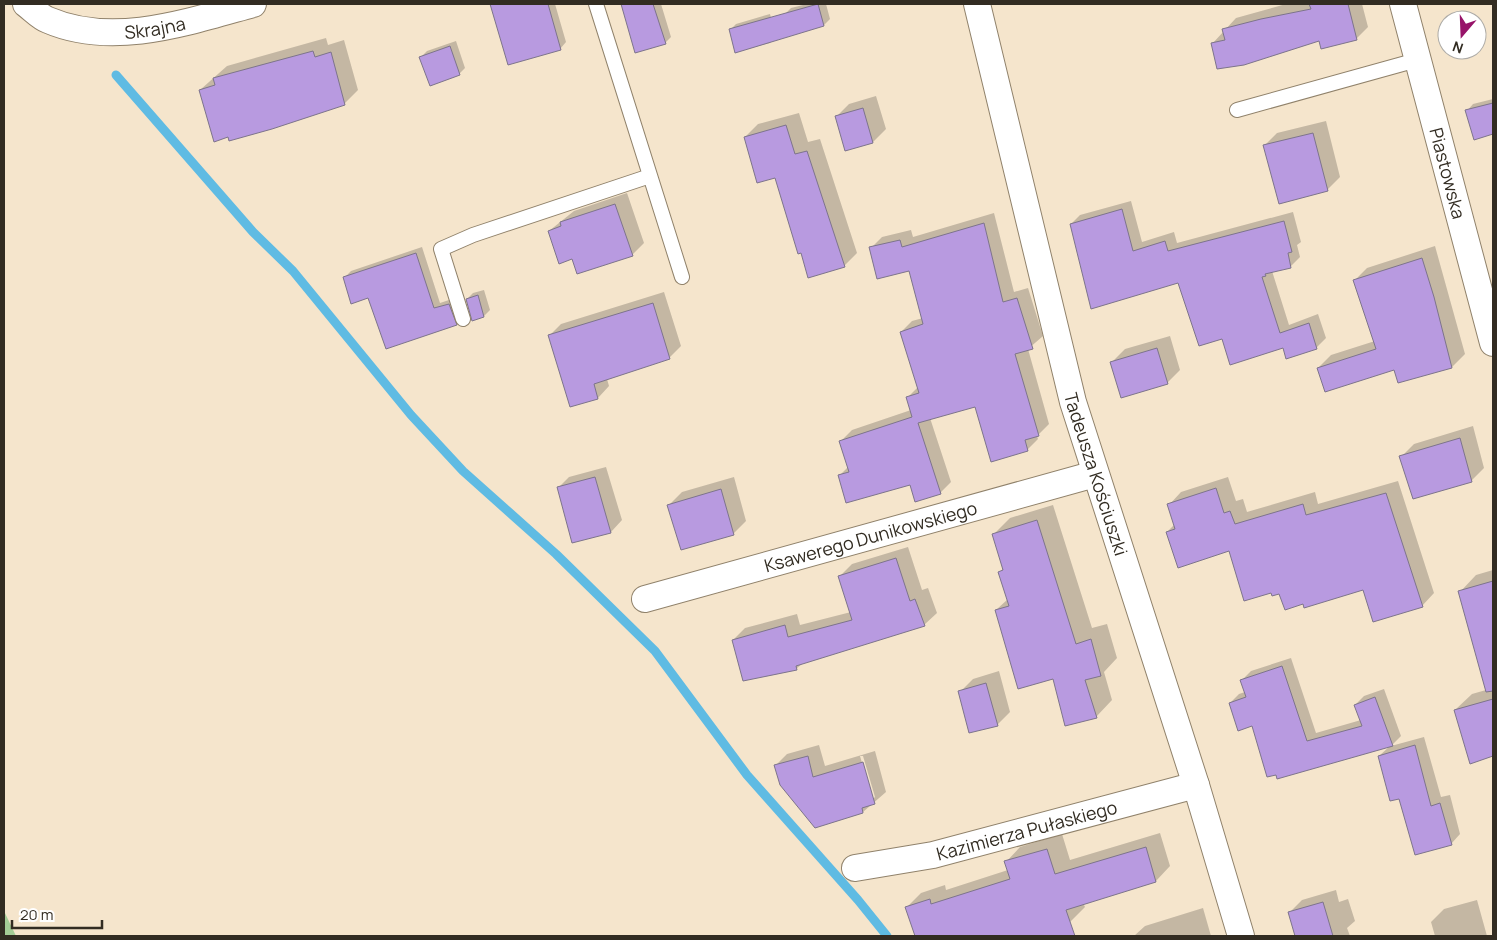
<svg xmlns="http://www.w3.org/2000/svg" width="1497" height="940" viewBox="0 0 1497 940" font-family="Manrope,sans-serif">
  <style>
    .green { fill: #a4cc96 }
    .shadow { fill: #0003; fill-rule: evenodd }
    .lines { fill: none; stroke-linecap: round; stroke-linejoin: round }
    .stream { stroke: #5fbbe3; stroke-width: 9 }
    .building { fill: #b89ae0; stroke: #7d748b }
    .service-casing { stroke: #90826b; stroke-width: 16 }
    .minor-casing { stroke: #90826b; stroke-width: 28 }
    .service { stroke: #fff; stroke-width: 14 }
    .minor { stroke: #fff; stroke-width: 26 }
    .labels { text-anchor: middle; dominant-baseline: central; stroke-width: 5; stroke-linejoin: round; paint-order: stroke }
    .street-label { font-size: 18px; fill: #322c22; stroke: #fff }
  </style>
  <rect width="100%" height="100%" fill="#f5e5cc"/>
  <path class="green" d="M4,911L16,936H4Z"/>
  <path class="shadow" d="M492,4H555L566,42L560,49L509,64Z
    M622,4H661L671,37L665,43L636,51Z
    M807,4H826L830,19L824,25L791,34L785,14L791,8Z
    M1286,4H1362L1368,27L1356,39L1212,44L1236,18Z
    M770,14L776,36L770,43L736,52L730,30L736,24Z
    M326,38L328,45L344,40L358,90L345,103L230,139L200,90L227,66Z
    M456,41L465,68L459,74L421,57L427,51Z
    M876,96L886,129L873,142L836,117L849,104Z
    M1493,99V132L1475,138L1467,111L1473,104Z
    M799,113L808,142L820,139L857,253L844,266L745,137L758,124Z
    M1326,121L1340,177L1327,190L1264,146L1277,133Z
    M627,193L644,243L632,255L573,257L549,231L574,211Z
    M1131,201L1142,242L1174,232L1177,243L1293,212L1301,242L1297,245L1300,257L1291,266L1272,271L1289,325L1318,314L1326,338L1317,347L1287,358L1283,346L1223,338L1179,282L1071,224L1080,215Z
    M994,213L1014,292L1028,288L1043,336L1028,349L1049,424L1037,436L1038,439L1027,450L976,405L930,418L951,482L940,493L911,483L839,476L848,467L841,441L852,430L911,410L907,398L918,387L901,332L912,321L923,318L910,269L871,248L882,237L911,230L913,237Z
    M1435,246L1465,354L1452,367L1318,368L1331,355L1375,341L1354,281L1367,268Z
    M422,247L440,303L455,298L462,317L456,324L369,296L345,277L351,271Z
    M484,290L490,310L484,316L472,319L467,299L473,293Z
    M664,292L681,346L669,358L607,379L609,386L598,398L549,336L561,324Z
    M1170,336L1180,370L1167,383L1112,362L1125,349Z
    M1473,426L1484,468L1471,481L1401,457L1414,444Z
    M606,467L622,520L611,532L573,541L558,488L569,477Z
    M734,477L746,521L733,534L669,505L682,492Z
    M1228,477L1236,501L1243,499L1247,512L1315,492L1318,504L1398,481L1434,593L1422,606L1364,589L1304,603L1280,592L1271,591L1229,549L1167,532L1175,524L1169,505L1181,492Z
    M1053,505L1092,628L1107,624L1117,658L1104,672L1112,700L1096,717L1054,678L996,610L1008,599L1000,572L1004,568L994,534L1010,518Z
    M908,547L922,590L928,588L937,613L924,625L803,663L796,669L733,640L745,628L797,614L800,625L851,612L839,577L852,564Z
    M1493,570V758L1455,710L1472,694L1486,690L1460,592L1476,575Z
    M1291,658L1316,733L1361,720L1355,705L1364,696L1384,689L1401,736L1391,746L1424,737L1441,797L1450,795L1460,834L1451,844L1400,797L1379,756L1390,746L1278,777L1253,725L1230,703L1239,694L1245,692L1242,680L1251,671Z
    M999,671L1010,712L997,725L960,692L973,679Z
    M819,745L825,766L875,751L886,792L863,812L815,827L776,765L787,754ZM860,756H863L875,797L873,799Z
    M1160,833L1170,866L1156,881L1083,903L1085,907L1070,922L1027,936H916L906,908L921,893L945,885L946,890L1008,870L1006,862L1020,847L1062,834L1070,860Z
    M1336,890L1339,902L1348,899L1355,921L1347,928L1350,936H1297L1289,913L1302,900Z
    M1477,900L1487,936H1435L1431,922L1444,909Z
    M1203,908L1211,936H1134L1145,926Z"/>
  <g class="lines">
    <path class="stream" d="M116,75L253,232L293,271L411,415L463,471L556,554L655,651L747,775L858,900L887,936"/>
  </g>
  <path class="building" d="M490,4H548L561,50L508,65Z
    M621,4H653L666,44L635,53Z
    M818,4L824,26L735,53L729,29Z
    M1309,4H1348L1357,40L1321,49L1319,41L1244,65L1217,69L1211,43L1225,40L1222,29L1261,19L1311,9Z
    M450,46L460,75L430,86L419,57Z
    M313,51L315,57L331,52L345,105L272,129L229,141L228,137L214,142L199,90L215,85L213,78Z
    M1493,103V134L1474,140L1465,110Z
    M863,108L873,143L845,151L835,116Z
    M786,125L795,154L807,151L845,267L808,278L801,253L798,254L775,178L757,183L744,137Z
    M1313,133L1328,191L1279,204L1263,145Z
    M615,204L633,256L577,274L572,259L559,264L548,231L561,226L560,222Z
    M1122,209L1133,251L1165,241L1168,251L1284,221L1292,252L1288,253L1291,268L1265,274L1266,276L1262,277L1280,333L1309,323L1317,349L1286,359L1283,348L1230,365L1222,339L1199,346L1178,283L1091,309L1070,224Z
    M984,223L1003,302L1017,298L1033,349L1015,354L1039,436L1025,440L1028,451L991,462L975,407L918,423L941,494L915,502L910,485L846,503L838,475L849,472L839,441L912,417L906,397L919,393L900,332L923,324L909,271L877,279L869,247L900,240L902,247Z
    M416,253L434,308L449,304L457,325L386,349L368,298L351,304L343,277Z
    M1422,258L1434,297L1452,368L1398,383L1394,370L1325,392L1317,368L1376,349L1353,280Z
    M478,295L484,317L472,321L466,299Z
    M653,303L670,359L594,384L598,399L570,407L548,335Z
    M1157,348L1168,384L1121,398L1110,362Z
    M1460,438L1472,482L1413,499L1399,456Z
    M595,477L611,533L572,543L557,487Z
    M1216,488L1224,513L1230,511L1235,524L1303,504L1306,515L1386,493L1423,607L1373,622L1363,590L1304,608L1303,604L1285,610L1279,594L1272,596L1271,593L1244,601L1229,551L1178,568L1166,532L1175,529L1167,504Z
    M721,489L734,535L681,550L667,505Z
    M1037,520L1076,644L1091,639L1101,676L1085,680L1097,718L1065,726L1053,679L1018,689L995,610L1009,606L998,572L1003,570L992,534Z
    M896,558L910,601L915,599L925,626L796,666L797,670L743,681L732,640L785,625L788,637L852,620L838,576Z
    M1493,581V691L1486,692L1458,591Z
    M1282,666L1307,741L1362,726L1354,705L1375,697L1393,746L1277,779L1276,775L1267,777L1252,726L1238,731L1229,703L1246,697L1240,680Z
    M986,683L998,726L969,733L958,691Z
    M1493,699V756L1470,764L1454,710Z
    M1415,745L1431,806L1440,803L1452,845L1415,855L1399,799L1390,801L1378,756Z
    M808,756L813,777L863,762L875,804L862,808L863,813L815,828L780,785L774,765Z
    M1146,847L1156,882L1066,910L1075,936H915L905,907L930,899L931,904L1010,879L1004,861L1047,849L1055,874Z
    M1323,902L1333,936H1295L1288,912Z"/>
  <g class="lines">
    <g class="service-casing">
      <path id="service" d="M596,4L682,277
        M1237,110L1417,60
        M463,319L441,249L473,235L650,176"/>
    </g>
    <g class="minor-casing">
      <g id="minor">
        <path id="s1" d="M26,4C33,9 40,17 48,20C113,48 188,22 253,4"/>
        <path id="s2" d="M977,4L1073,402L1196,785L1241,936"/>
        <path id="s3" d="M1403,4L1493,343"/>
        <path id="s4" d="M645,599L1095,474"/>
        <path id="s5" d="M855,868L933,855L1196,785"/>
      </g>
    </g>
    <use href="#service" class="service"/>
    <use href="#minor" class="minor"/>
  </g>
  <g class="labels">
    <g class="street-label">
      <text stroke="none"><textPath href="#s1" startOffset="136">Skrajna</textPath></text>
      <text stroke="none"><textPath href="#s3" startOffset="175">Piastowska</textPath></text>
      <text stroke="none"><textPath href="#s2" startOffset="485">Tadeusza Kościuszki</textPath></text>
      <text stroke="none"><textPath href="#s4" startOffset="234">Ksawerego Dunikowskiego</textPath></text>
      <text stroke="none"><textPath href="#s5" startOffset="176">Kazimierza Pułaskiego</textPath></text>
    </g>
  </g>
  <rect width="1497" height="940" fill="none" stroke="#322c22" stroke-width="10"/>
  <g transform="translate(1462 35) rotate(199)"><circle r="24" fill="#ffffff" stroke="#adaba7"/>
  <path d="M0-4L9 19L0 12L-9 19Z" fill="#971369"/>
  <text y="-8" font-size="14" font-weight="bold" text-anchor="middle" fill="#322c22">N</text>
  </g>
  <path d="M12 920v8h90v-8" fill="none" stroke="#322c22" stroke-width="2.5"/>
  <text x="20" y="920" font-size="15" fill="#322c22" stroke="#ffffff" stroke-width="4" paint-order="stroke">20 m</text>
</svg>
